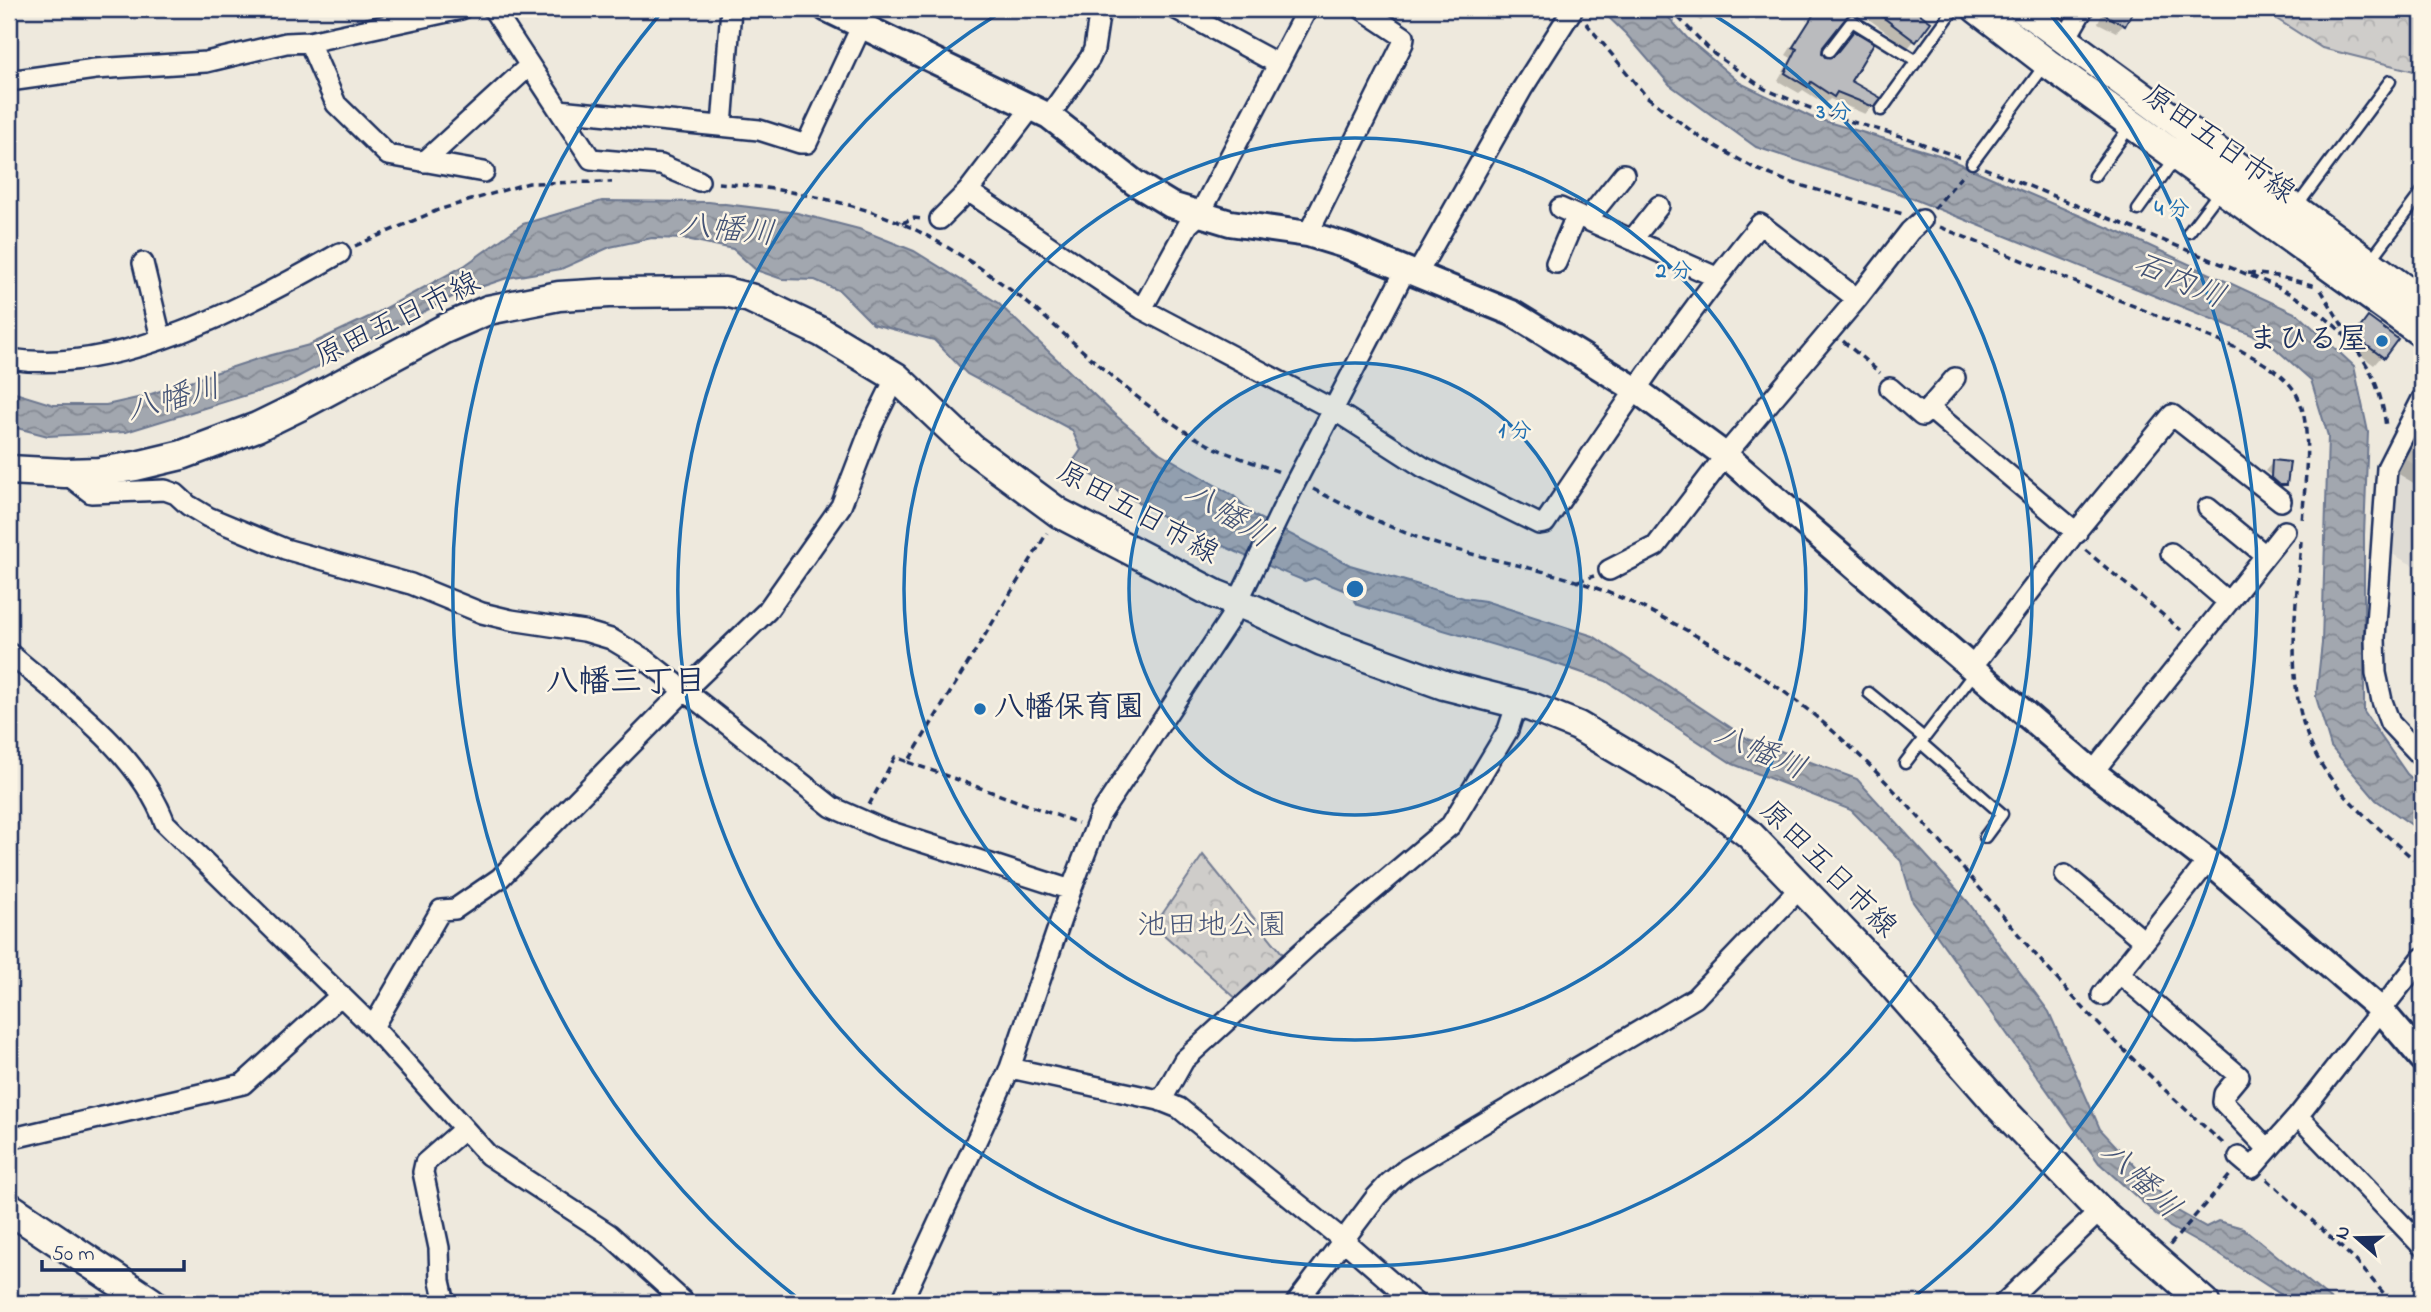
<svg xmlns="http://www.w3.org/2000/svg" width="2431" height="1312" viewBox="0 0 2431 1312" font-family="'Indie Flower','Klee One',sans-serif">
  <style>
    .built { fill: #dedbd4 }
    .forest { fill: url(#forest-crowns); stroke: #757e94; stroke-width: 2 }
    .water { fill: url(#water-waves); stroke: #6c778f; stroke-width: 2 }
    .shadow { fill: #0003 }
    .building { fill: #babbbe; stroke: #1b2f5e; stroke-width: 2 }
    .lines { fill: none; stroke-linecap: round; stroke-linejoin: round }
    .service-casing { stroke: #1b2f5e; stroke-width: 15 }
    .minor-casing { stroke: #1b2f5e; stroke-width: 24 }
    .tertiary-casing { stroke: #1b2f5e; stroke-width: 30 }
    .secondary-casing { stroke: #1b2f5e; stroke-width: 33 }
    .primary-casing { stroke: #1b2f5e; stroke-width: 35 }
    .path { stroke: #1b2f5e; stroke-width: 3.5; stroke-dasharray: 7 5; stroke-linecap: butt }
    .service { stroke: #fcf5e5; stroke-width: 10 }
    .minor { stroke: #fcf5e5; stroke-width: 19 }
    .tertiary { stroke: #fcf5e5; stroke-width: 24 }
    .secondary { stroke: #fcf5e5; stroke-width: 28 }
    .primary { stroke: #fcf5e5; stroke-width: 30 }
    .ring { fill: none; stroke: #1f6fb2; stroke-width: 3.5 }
    .poi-dot { fill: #1f6fb2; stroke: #fcf5e5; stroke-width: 2.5 }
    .labels { text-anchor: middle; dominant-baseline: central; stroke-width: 5; stroke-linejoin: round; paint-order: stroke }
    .street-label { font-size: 30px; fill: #1b2f5e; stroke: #fcf5e5 }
    .poi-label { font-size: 30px; font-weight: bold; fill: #1b2f5e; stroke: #fcf5e5; text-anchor: end }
    .park-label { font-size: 30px; fill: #485679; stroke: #fcf5e5 }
    .water-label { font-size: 32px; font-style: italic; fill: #445376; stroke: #fcf5e5 }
    .neighbourhood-label { font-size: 32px; font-weight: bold; fill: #1b2f5e; stroke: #fcf5e5 }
    .centre { fill: #1f6fb2; stroke: #fcf5e5; stroke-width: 3.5 }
    .ring-label { font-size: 21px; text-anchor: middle; font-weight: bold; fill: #1f6fb2; stroke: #fcf5e5; stroke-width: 5; stroke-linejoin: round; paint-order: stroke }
  </style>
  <defs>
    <pattern id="forest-crowns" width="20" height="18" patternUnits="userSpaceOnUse" patternTransform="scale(1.75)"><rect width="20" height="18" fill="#cfcdca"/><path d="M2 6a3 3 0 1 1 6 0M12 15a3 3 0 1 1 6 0" fill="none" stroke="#b1b0b0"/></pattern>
    <pattern id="water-waves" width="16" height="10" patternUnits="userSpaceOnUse" patternTransform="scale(1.75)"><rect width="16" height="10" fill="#a2a7af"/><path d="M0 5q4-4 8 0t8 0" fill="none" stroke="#838892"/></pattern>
  </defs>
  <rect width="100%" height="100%" fill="#eee9dd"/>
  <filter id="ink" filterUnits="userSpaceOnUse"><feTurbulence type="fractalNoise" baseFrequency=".0143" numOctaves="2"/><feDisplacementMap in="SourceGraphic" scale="14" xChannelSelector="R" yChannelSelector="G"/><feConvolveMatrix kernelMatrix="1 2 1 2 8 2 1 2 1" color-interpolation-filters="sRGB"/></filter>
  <g filter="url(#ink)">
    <path class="built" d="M2404,458L2422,470V570L2392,554L2397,476Z"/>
    <path class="forest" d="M2261,9H2422V73L2322,48Z
      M1203,855L1286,958L1239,1001L1154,926Z"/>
    <path class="water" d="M1600,9H1661L1688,39L1740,83L1811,117L1939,155L2139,241L2299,315L2354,366L2368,432L2364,535V712L2407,774L2422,787V832L2376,800L2331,747L2316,697L2322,643L2328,436L2311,380L2267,341L1901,194L1756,147L1670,85L1626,34Z
      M602,201L709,202L797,213L859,229L914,251L998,303L1114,414L1160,453L1234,496L1255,516L1350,565L1464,598L1485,601L1593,636L1748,739L1857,779L1968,902L2049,1012L2100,1129L2176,1210L2206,1227L2218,1221L2243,1228L2335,1303H2294L2220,1255L2170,1227L2099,1163L1913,902L1901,861L1851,810L1733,764L1606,681L1545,660L1358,605L1348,592L1314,578L1305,581C1245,557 1188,532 1132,499C1112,487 1091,477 1074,460L1081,450L1072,430L967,374L934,340L873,324L840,291L815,280L782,279L756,270L733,249L686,239L652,238L610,247L561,269L507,278L454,296L286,383L126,432L48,436L9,426V391L54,405H106L142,397L257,359L309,345L373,315L464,266L523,224Z"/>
    <path class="shadow" d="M1678,9H1726L1719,15L1711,11L1701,21Z
      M1816,9H1850L1821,46L1820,54L1873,106L1865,114L1830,99L1825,104L1803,90L1799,93L1778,81L1791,58L1786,55Z
      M1855,9H1903L1906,11L1910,9L1929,22L1908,48Z
      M2105,9H2132L2124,25L2116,32L2098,23Z
      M2368,319L2396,340L2374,365L2347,345Z
      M2422,413V488L2397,473Z
      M2273,462L2285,485L2277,493L2263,486L2264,474L2281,487V483L2265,471Z"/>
    <path class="building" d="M1817,9H1853L1823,47L1822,53L1825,57L1834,56L1854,31L1874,43L1851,81L1881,98L1874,107L1837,92L1834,97L1811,82L1808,87L1785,73L1797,49L1793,47Z
      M1872,9H1913L1931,22L1916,42Z
      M2095,9H2134L2125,26Z
      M2368,317L2398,339L2384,358L2354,336Z
      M2272,460L2290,462L2287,485H2280L2271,477Z"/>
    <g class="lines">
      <g class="service-casing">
        <path id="service" d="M1829,51L1852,21L1917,61
          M1881,110L1954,9
          M1972,163L2045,65
          M2094,176L2131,125
          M2297,206L2390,81
          M2138,210L2176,157
          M2189,232L2220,191
          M2371,260L2422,192
          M1869,693L1924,738
          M1921,743L2002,814L1985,837
          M1905,763L1975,672"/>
      </g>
      <g class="minor-casing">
        <path id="minor" d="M493,9L591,159L661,165L699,181
          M1176,9L1278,64
          M2065,40L2083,9
          M309,42L336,104L388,155L484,172
          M9,81L95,69L206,62L286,43L309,42L461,9
          M559,110L759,130L800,143H807L862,25
          M1049,116L1090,58L1094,49L1100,9
          M722,126L731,9
          M424,162L529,66
          M968,191L1142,309L1334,410L1423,467L1539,524L1545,523C1614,421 1682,319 1760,224L1857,299
          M1560,208L1716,277
          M940,219L968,191L1032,107
          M1587,220L1624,174
          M1308,234L1403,43L1404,37L1362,9
          M1632,240L1659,206
          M143,263L161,338
          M1556,263L1576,216
          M1142,309L1188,225L1200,214L1307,9
          M9,359C118,376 248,306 340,253
          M1890,388L1922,416L1929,408L2077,533
          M2422,399L2387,468L2375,638L2376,673L2382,701L2390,723L2422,757
          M1929,408L1955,378
          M65,473L91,493L165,490L176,494L188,505L208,517L285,549L411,584L482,613L511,620L584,631L611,639L646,660L832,807L882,829L1071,890
          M2208,508L2265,555
          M2171,553L2228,602
          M1609,570L1656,546L1732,447L1857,299L1910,231L1922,220
          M9,653C64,700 139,753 165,823L373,1027L488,1155L609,1234L685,1303
          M1972,667L2071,538L2172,415L2281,501
          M2093,772L2285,531
          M2065,875L2144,941
          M2119,973L2239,1076L2224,1094L2223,1102L2268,1149
          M2102,995L2208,861
          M373,1027L441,910L455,909L500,878L684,691L767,611L841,506L871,428L896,377
          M1010,1068L1159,1100L1179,1108L1343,1240L1415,1303
          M1161,1101L1184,1060L1316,939L1451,825L1508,730L1517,703
          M2298,1116L2422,1246
          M9,1139L243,1084L341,995
          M2239,1157L2252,1168L2298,1116L2422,958
          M445,1303L440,1281L439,1248L423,1172L425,1163L464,1129
          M901,1303L1010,1068L1071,890L1100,815L1229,620L1294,485L1405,271L1420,269L1522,89L1573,9
          M1296,1303L1376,1197L1390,1182L1406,1169L1695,998L1800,888
          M2004,1303L2100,1211"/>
      </g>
      <g class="tertiary-casing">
        <path id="tertiary" d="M827,9L1049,116L1135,183L1171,205L1230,223L1308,234L1347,246L1512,313L1635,389L1726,456L2093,772L2208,861L2381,1010L2422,1058"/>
      </g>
      <g class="secondary-casing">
        <path id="secondary" d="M1977,9L2047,63L2422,333
          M2023,9L2422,302
          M9,470L65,473L99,472L136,466L182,455L257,427L300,406L444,329L488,310L559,296L609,293L725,292L750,298L821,332L896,377L971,448L1059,513L1215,594L1253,609L1322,641L1444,685L1531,707L1578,726L1707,802L1750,835L1877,967L2000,1107L2100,1211L2205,1303"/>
      </g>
      <g class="primary-casing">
        <path id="primary" d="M9,1208L151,1303"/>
      </g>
      <path class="path" d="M1670,9L1714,54L1765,89L1822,113L1907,138L1961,158
        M1586,23L1646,96L1698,136L1756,169L1789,182L1903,214
        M1984,168L2276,286C2335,317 2379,357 2386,428
        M718,183C778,187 865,203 918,231C953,249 989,273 1020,297C1062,330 1099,368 1141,400C1167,420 1197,441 1227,453C1245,460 1264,466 1282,473
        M1934,209L1965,172
        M902,223L914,218L923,219
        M1940,227L2234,347C2255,358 2280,370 2294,390C2315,420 2304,488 2302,523
        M355,246L438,210L518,186L529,183L612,182
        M2248,273L2276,276L2316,286
        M2321,290L2348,335
        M1843,341L1880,373
        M1313,489C1359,513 1407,537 1457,550C1504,563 1551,571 1596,588C1656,610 1711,643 1764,678C1876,752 1955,862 2042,962C2099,1028 2161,1088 2226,1146
        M2301,541C2296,613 2281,698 2321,764C2343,801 2390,837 2422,867
        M2085,550L2181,630
        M1578,581L1594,576
        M908,762L1078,823
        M869,805L895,757L908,762L1047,533
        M2267,1179L2356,1261L2392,1303
        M2170,1245L2231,1174"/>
      <use href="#service" class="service"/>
      <use href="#minor" class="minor"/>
      <use href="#tertiary" class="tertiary"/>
      <use href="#secondary" class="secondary"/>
      <use href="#primary" class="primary"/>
    </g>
  </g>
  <circle cx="1355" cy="589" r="226" fill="#1f6fb2" fill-opacity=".12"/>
  <g class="ring">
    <circle cx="1355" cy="589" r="226"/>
    <circle cx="1355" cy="589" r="451"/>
    <path d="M1709 12A677 677 0 1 1 1001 12"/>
    <path d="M800 1300A902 902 0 0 1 664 9M2046 9A902 902 0 0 1 1910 1300"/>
  </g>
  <g class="poi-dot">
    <circle cx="2382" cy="341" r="7"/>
    <circle cx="980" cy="709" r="7"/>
  </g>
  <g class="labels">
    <g class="street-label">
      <text transform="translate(2218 145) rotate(36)">原田五日市線</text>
      <text transform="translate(398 321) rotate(-26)">原田五日市線</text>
      <text transform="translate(1137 514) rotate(29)">原田五日市線</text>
      <text transform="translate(1827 870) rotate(45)">原田五日市線</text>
    </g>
    <g class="poi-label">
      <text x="2368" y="341">まひる屋</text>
      <text x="994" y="709" text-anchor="start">八幡保育園</text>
    </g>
    <g class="park-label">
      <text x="1212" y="927">池田地公園</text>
    </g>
    <g class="water-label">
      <text transform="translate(727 231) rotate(6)">八幡川</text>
      <text transform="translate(2179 282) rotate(23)">石内川</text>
      <text transform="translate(174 400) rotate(-15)">八幡川</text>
      <text transform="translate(1228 516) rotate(33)">八幡川</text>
      <text transform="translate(1760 753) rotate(24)">八幡川</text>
      <text transform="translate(2140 1181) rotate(44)">八幡川</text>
    </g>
    <g class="neighbourhood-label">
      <text x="626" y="683">八幡三丁目</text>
    </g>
  </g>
  <circle cx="1355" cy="589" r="10" class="centre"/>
  <g class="ring-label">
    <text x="1834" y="118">3 分</text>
    <text x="2172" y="215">4 分</text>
    <text x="1674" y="277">2 分</text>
    <text x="1515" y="437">1 分</text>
  </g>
  <rect width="2431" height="1312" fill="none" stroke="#fcf5e5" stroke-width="35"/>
  <rect x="18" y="18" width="2396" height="1277" fill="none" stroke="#1b2f5e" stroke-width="2.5" filter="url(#ink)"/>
  <g transform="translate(2357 1238) rotate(290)" stroke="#fcf5e5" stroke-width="5" paint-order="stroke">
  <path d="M0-5L12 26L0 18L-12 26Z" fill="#1b2f5e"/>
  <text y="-10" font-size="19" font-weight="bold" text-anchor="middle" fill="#1b2f5e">N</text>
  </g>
  <path d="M42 1260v10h142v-10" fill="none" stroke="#1b2f5e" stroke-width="3.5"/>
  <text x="52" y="1260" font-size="21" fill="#1b2f5e" stroke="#fcf5e5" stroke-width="5" paint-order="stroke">50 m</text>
</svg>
